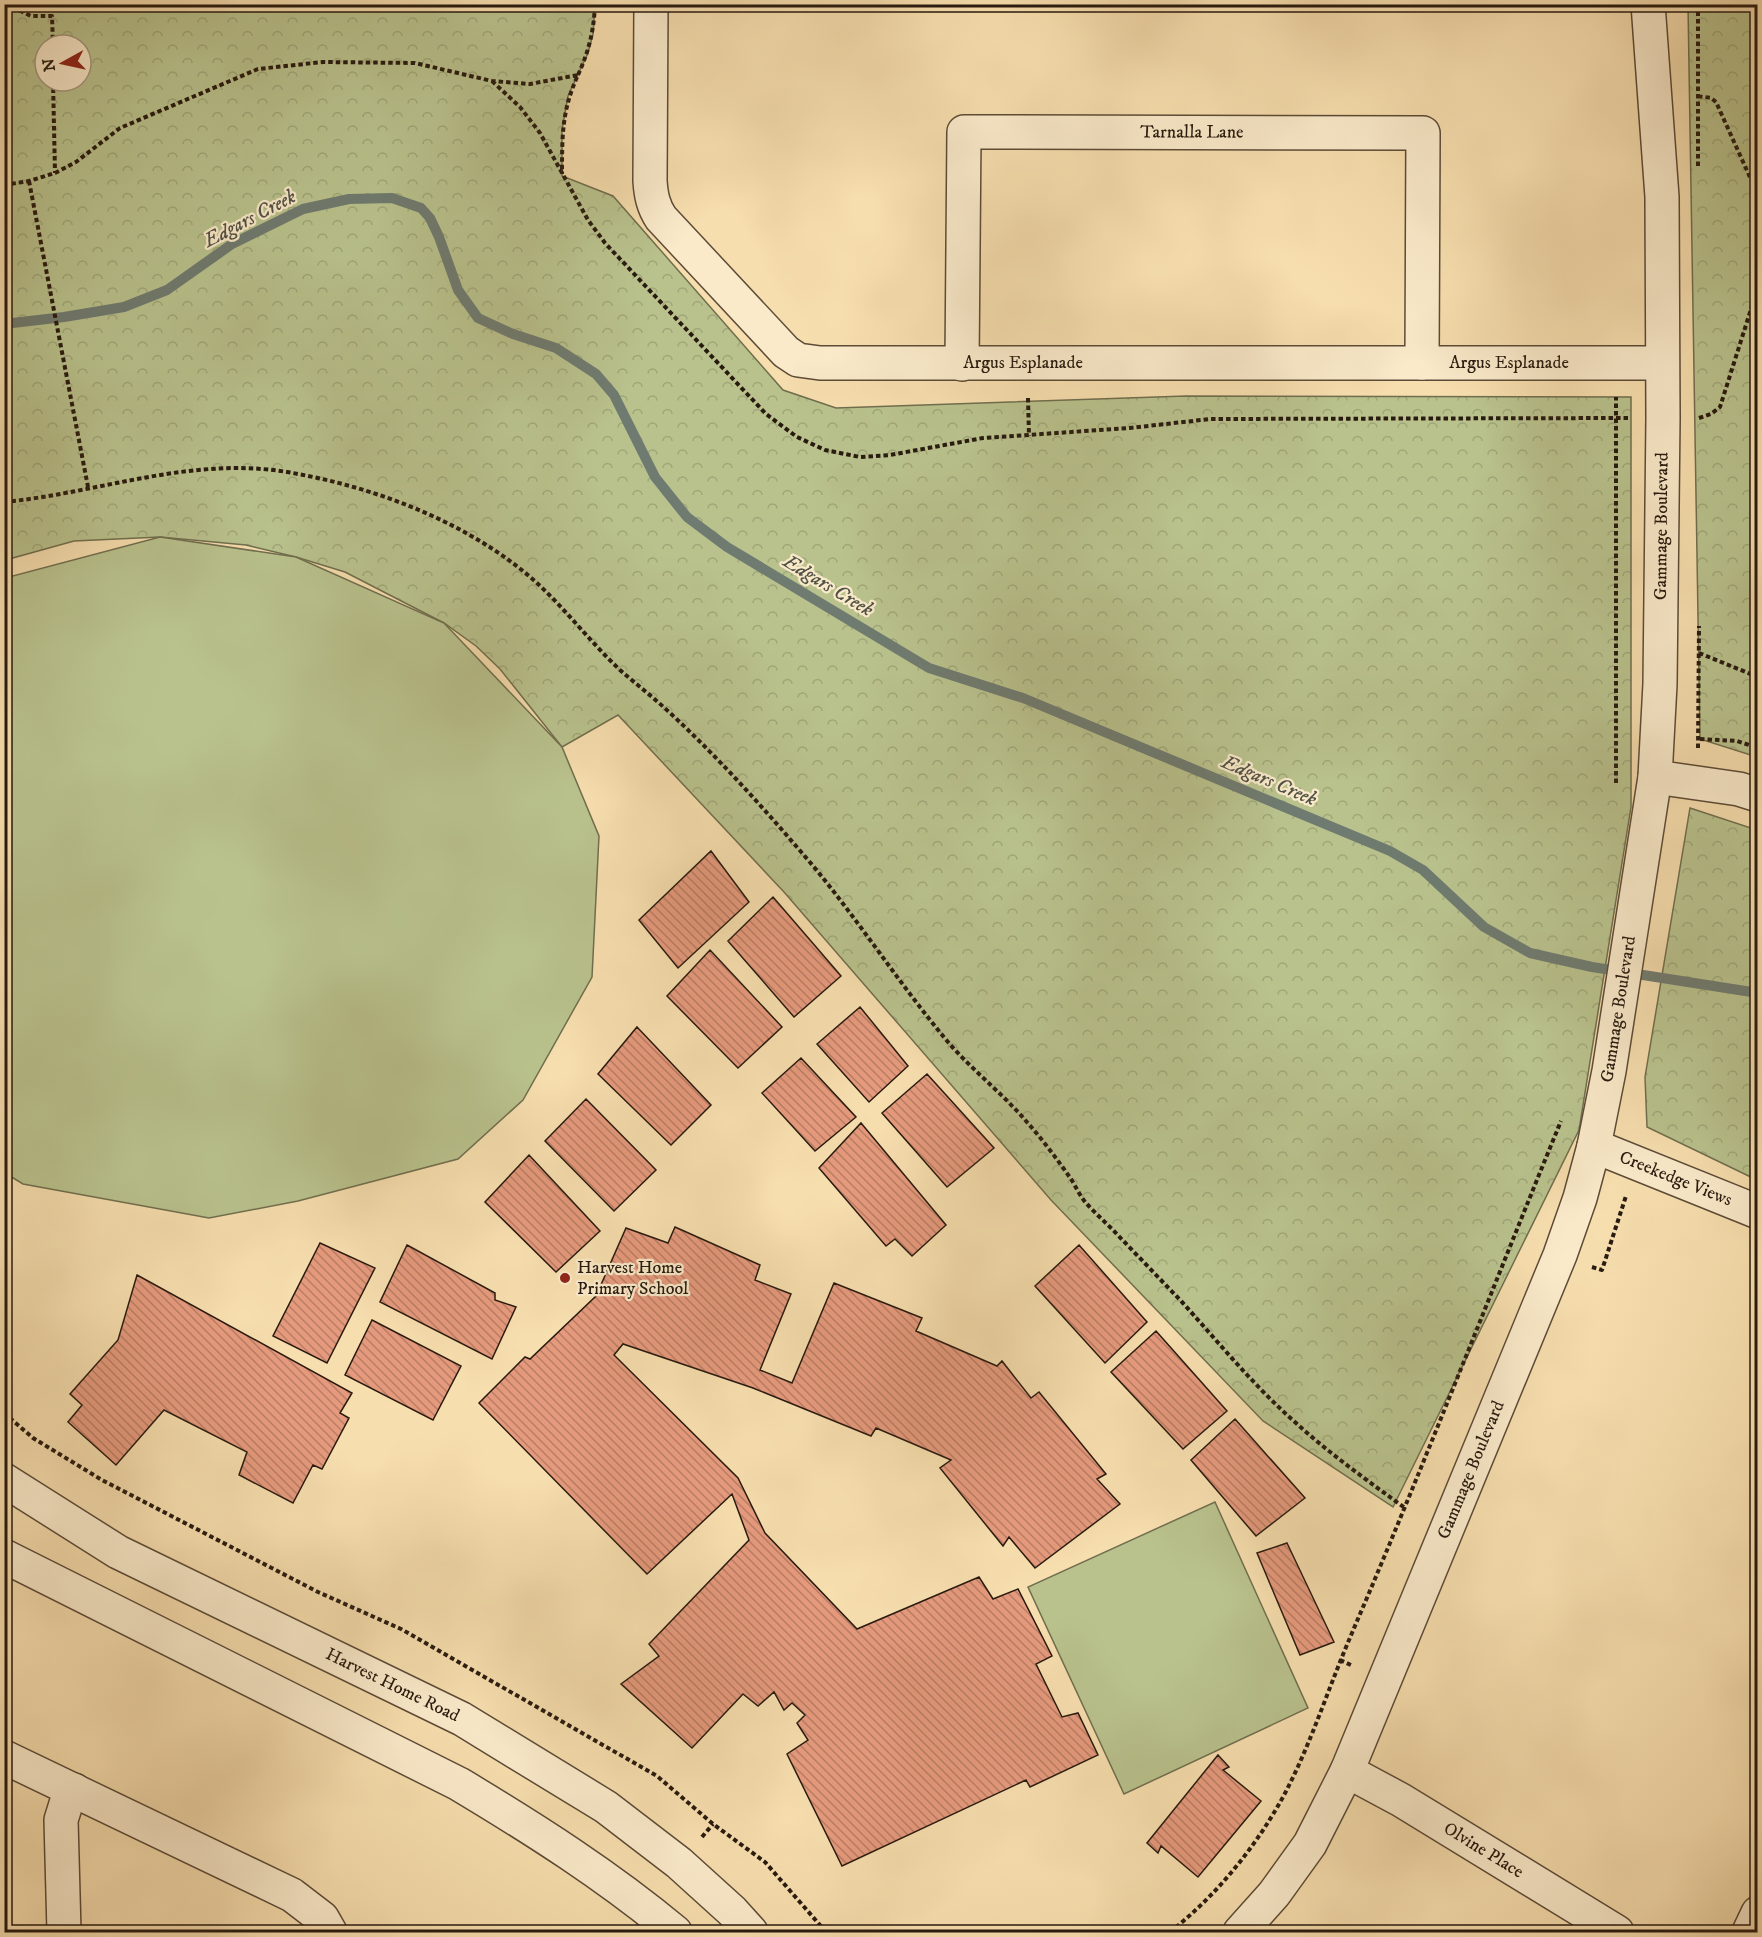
<svg xmlns="http://www.w3.org/2000/svg" width="1762" height="1937" viewBox="0 0 1762 1937" font-family="'IM FELL DW Pica',serif">
  <style>
    .forest { fill: url(#forest-crowns); stroke: #706e4e; stroke-width: 1.5; fill-rule: evenodd }
    .pitch { fill: #b9c28d; stroke: #706e4e; stroke-width: 1.5 }
    .lines { fill: none; stroke-linecap: round; stroke-linejoin: round }
    .stream { stroke: #6f7b70; stroke-width: 10 }
    .building { fill: url(#building-back-hatch); stroke: #281a0f; stroke-width: 1.5 }
    .minor-casing { stroke: #5c4b37; stroke-width: 36 }
    .path { stroke: #281a0f; stroke-width: 4; stroke-dasharray: 4.5 3; stroke-linecap: butt }
    .minor { stroke: #faeaca; stroke-width: 33 }
    .poi-dot { fill: #8f2418; stroke: #faeaca; stroke-width: 2 }
    .labels { text-anchor: middle; dominant-baseline: central; stroke-width: 4.5; stroke-linejoin: round; paint-order: stroke }
    .street-label { font-size: 18px; fill: #281a0f; stroke: #faeaca }
    .poi-label { font-size: 18px; fill: #281a0f; stroke: #faeaca; text-anchor: start }
    .water-label { font-size: 20px; font-style: italic; fill: #515247; stroke: #faeaca }
  </style>
  <defs>
    <pattern id="forest-crowns" width="20" height="18" patternUnits="userSpaceOnUse" patternTransform="scale(1.5)"><rect width="20" height="18" fill="#b9c28d"/><path d="M2 6a3 3 0 1 1 6 0M12 15a3 3 0 1 1 6 0" fill="none" stroke="#9fa678"/></pattern>
    <pattern id="building-back-hatch" width="6" height="6" patternUnits="userSpaceOnUse" patternTransform="scale(1.5)"><rect width="6" height="6" fill="#e69a7d"/><path d="M-1 5l2 2M0 0l6 6M5-1l2 2" fill="none" stroke="#ba7d65"/></pattern>
  </defs>
  <rect width="100%" height="100%" fill="#f7deae"/>
  <filter id="stains"><feTurbulence type="fractalNoise" baseFrequency=".00333" numOctaves="4"/><feColorMatrix values="0 0 0 0 .2 0 0 0 0 .09 0 0 0 0 .02 0 0 0 .5 -.17"/></filter>
  <radialGradient id="worn" r=".72"><stop offset=".6" stop-color="#630" stop-opacity="0"/><stop offset="1" stop-color="#630" stop-opacity=".3"/></radialGradient>
  <path class="forest" d="M5,5H595L593,34L588,53L568,96L562,130V176L613,196L783,390L836,408L1186,396L1631,397V807L1579,1130L1393,1507L1263,1421L1051,1200L784,892L618,715L562,747L500,669L476,646L444,623L345,572L296,557L246,545L160,537L74,541L9,559L5,549ZM45,45H81V81H45Z
    M1688,5H1757V757L1700,739Z
    M1690,808L1757,830V1180L1647,1127L1645,1077Z"/>
  <path class="pitch" d="M160,537L296,557L444,623L562,747L599,836L592,977L523,1100L458,1159L298,1201L209,1218L23,1184L5,1173V578Z
    M1215,1502L1308,1708L1124,1794L1028,1587Z"/>
  <g class="lines">
    <path class="stream" d="M4,324L64,317L124,307L167,290L232,244L303,209L349,199L392,198L421,208L430,218L439,237L458,290L478,318L513,334L556,348L596,374L614,395L655,477L687,517L727,547L929,668L1023,698L1390,851L1423,870L1484,927L1530,953L1592,967L1758,993"/>
  </g>
  <path class="building" d="M711,851L749,902L678,968L639,920Z
    M773,897L841,976L794,1017L728,941Z
    M710,950L782,1027L738,1068L667,996Z
    M860,1007L908,1066L869,1102L817,1044Z
    M637,1027L711,1105L671,1145L598,1074Z
    M801,1058L856,1117L815,1151L762,1093Z
    M927,1074L994,1148L947,1187L882,1113Z
    M586,1099L656,1170L614,1211L545,1141Z
    M861,1123L946,1225L912,1256L895,1239L886,1246L819,1168Z
    M529,1155L600,1231L556,1272L485,1202Z
    M675,1227L760,1265L755,1280L791,1294L760,1370L792,1383L834,1283L922,1318L916,1331L997,1366L1002,1361L1031,1398L1039,1392L1106,1474L1097,1479L1120,1504L1035,1568L1009,1537L1003,1546L940,1468L951,1460L876,1428L871,1436L753,1388L623,1344L614,1355L738,1478L765,1533L857,1629L979,1577L993,1599L1018,1589L1052,1656L1036,1664L1062,1717L1078,1713L1098,1755L1030,1787L1026,1780L842,1866L787,1754L808,1740L797,1723L805,1715L792,1703L784,1710L774,1692L758,1706L743,1694L692,1748L621,1684L659,1656L649,1644L749,1540L732,1494L647,1574L479,1403L525,1357L530,1359L596,1296L626,1228L668,1243Z
    M320,1243L375,1268L327,1363L273,1336Z
    M407,1245L495,1293V1300L516,1307L492,1359L380,1302Z
    M1079,1245L1147,1322L1105,1363L1035,1286Z
    M137,1275L352,1393L340,1413L349,1418L322,1469L313,1465L293,1503L239,1475L247,1452L164,1410L116,1465L68,1422L82,1405L70,1394L118,1340Z
    M372,1320L461,1366L433,1420L345,1375Z
    M1156,1331L1227,1411L1183,1449L1111,1372Z
    M1235,1419L1305,1498L1256,1536L1191,1460Z
    M1287,1543L1334,1642L1300,1655L1257,1553Z
    M1218,1755L1229,1767L1223,1770L1261,1801L1198,1877L1161,1846L1158,1853L1147,1843Z"/>
  <g class="lines">
    <g class="minor-casing">
      <g id="minor">
        <path id="s1" d="M651,4L650,181C651,195 653,206 661,218L786,352L798,360L820,363H1662"/>
        <path id="s2" d="M962,364L964,132L1423,133L1422,363"/>
        <path d="M1655,777L1739,789L1758,795"/>
        <path id="s3" d="M1594,1146L1758,1212"/>
        <path id="s4" d="M4,1480L118,1552L462,1719L606,1807L679,1863L732,1911L751,1932"/>
        <path d="M4,1556L459,1784C534,1829 608,1876 675,1932"/>
        <path d="M4,1757L292,1895L322,1918L330,1932"/>
        <path id="s5" d="M1347,1771L1401,1800L1617,1932"/>
        <path d="M64,1932L61,1820L66,1804L74,1790"/>
        <path id="s6" d="M1240,1932L1274,1894L1310,1844L1347,1771L1560,1255L1580,1198L1594,1146L1609,1071L1655,777L1660,684L1663,418L1662,197L1648,4"/>
        <path d="M1749,1932L1758,1913"/>
      </g>
    </g>
    <path class="path" d="M6,4L31,16H52L53,45
      M1698,4V169
      M578,75C589,51 594,30 595,4
      M53,81L55,173
      M492,81L520,107L540,133L588,220L605,243L766,414L797,437L825,450L860,457L890,455L983,438L1130,428L1210,419L1628,418
      M1698,96L1711,98L1716,102L1758,195
      M29,181L88,487
      M4,185L29,181L55,173L76,162L120,128L258,69L323,62L415,63L492,81L530,84L578,75C562,110 562,135 562,174
      M1028,398L1029,436
      M1699,418L1711,414L1720,407L1758,287
      M4,502C99,493 190,456 287,472C370,486 457,518 523,571C559,600 586,638 620,670C636,684 653,697 669,712C721,760 768,813 814,867C861,924 901,986 948,1042C972,1070 1002,1093 1026,1121C1042,1139 1057,1159 1071,1179C1076,1187 1080,1196 1086,1203C1094,1212 1103,1220 1112,1229C1135,1253 1159,1278 1182,1302C1219,1343 1254,1386 1296,1423C1330,1454 1368,1481 1405,1508
      M1699,653L1758,677
      M1700,739L1737,741L1758,748
      M1698,748L1699,626
      M1616,783V397
      M1592,1267L1602,1270L1626,1196
      M4,1413L33,1438L102,1480L318,1592L401,1629L657,1776L713,1824L765,1862L826,1932
      M1340,1660L1353,1666
      M702,1837L713,1824
      M1170,1932C1216,1896 1255,1848 1283,1797C1306,1754 1322,1707 1340,1662C1352,1632 1365,1603 1377,1574C1440,1424 1499,1272 1561,1121"/>
    <use href="#minor" class="minor"/>
  </g>
  <circle class="poi-dot" cx="565" cy="1278" r="6"/>
  <g class="labels">
    <g class="street-label">
      <text stroke="none"><textPath href="#s2" startOffset="460">Tarnalla Lane</textPath></text>
      <text stroke="none"><textPath href="#s1" startOffset="1125">Argus Esplanade</textPath></text>
      <text stroke="none"><textPath href="#s1" startOffset="639">Argus Esplanade</textPath></text>
      <text stroke="none"><textPath href="#s6" startOffset="1492">Gammage Boulevard</textPath></text>
      <text stroke="none"><textPath href="#s6" startOffset="1006">Gammage Boulevard</textPath></text>
      <text stroke="none"><textPath href="#s3" startOffset="88">Creekedge Views</textPath></text>
      <text stroke="none"><textPath href="#s6" startOffset="520">Gammage Boulevard</textPath></text>
      <text stroke="none"><textPath href="#s4" startOffset="440">Harvest Home Road</textPath></text>
      <text stroke="none"><textPath href="#s5" startOffset="158">Olvine Place</textPath></text>
    </g>
    <g class="poi-label">
      <text x="577" y="1268">Harvest Home<tspan x="577" dy="21">Primary School</tspan></text>
    </g>
    <g class="water-label">
      <text transform="translate(250 219) rotate(-28)">Edgars Creek</text>
      <text transform="translate(828 586) rotate(31)">Edgars Creek</text>
      <text transform="translate(1269 781) rotate(23)">Edgars Creek</text>
    </g>
  </g>
  <rect width="1762" height="1937" fill="none" stroke="#f7deae" stroke-width="24"/>
  <rect x="6" y="6" width="1750" height="1925" fill="none" stroke="#281a0f" stroke-width="3"/>
  <rect x="12" y="12" width="1738" height="1913" fill="none" stroke="#281a0f" stroke-width="1.5"/>
  <g transform="translate(63 63) rotate(262)"><circle r="28" fill="#faeaca" stroke="#a6977f" stroke-width="1.5"/>
  <path d="M0-4.5L10 22L0 15L-10 22Z" fill="#8f2418"/>
  <text y="-9" font-size="16" font-weight="bold" text-anchor="middle" fill="#281a0f">N</text>
  </g>
  <rect width="100%" height="100%" filter="url(#stains)"/>
  <rect width="100%" height="100%" fill="url(#worn)"/>
</svg>
